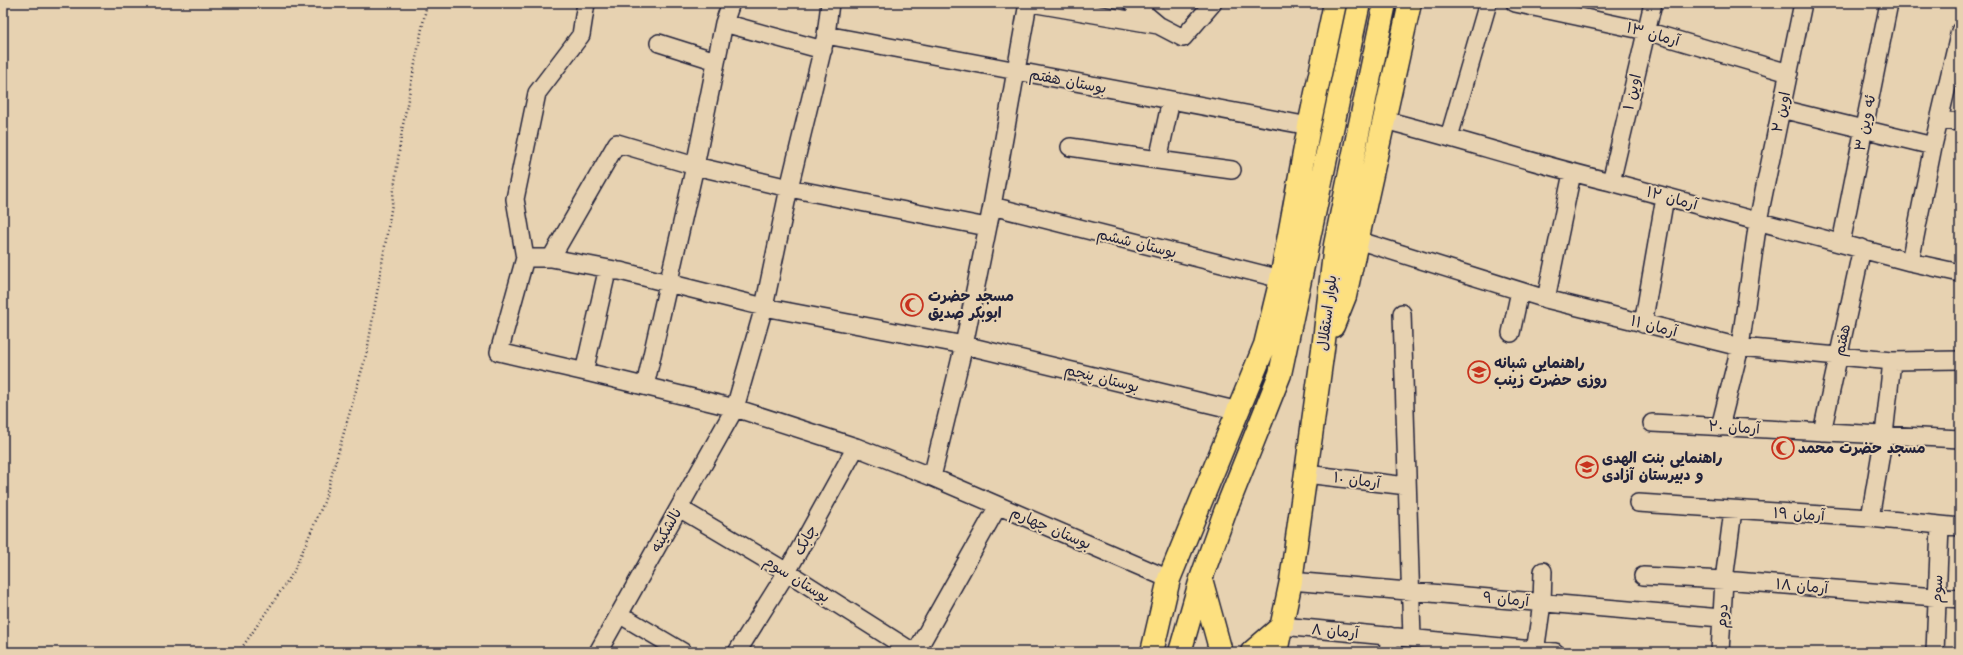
<svg xmlns="http://www.w3.org/2000/svg" width="1963" height="655" viewBox="0 0 1963 655" font-family="'Shantell Sans','Playpen Sans Arabic',sans-serif">
  <style>
    .lines { fill: none; stroke-linecap: round; stroke-linejoin: round }
    .minor-casing { stroke: #22223b; stroke-width: 20 }
    .major-casing { stroke: #22223b; stroke-width: 25 }
    .path { stroke: #22223b; stroke-width: 2.5; stroke-dasharray: 1 3; stroke-linecap: butt }
    .minor { stroke: #e7d2b1; stroke-width: 17 }
    .major { stroke: #fde080; stroke-width: 22 }
    .labels { text-anchor: middle; dominant-baseline: central; stroke-width: 4; stroke-linejoin: round; paint-order: stroke }
    .street-label { font-size: 15px; fill: #22223b; stroke: #e7d2b1 }
    .poi-label { font-size: 15px; font-weight: bold; fill: #22223b; stroke: #e7d2b1; text-anchor: start }
  </style>
  <rect width="100%" height="100%" fill="#e7d2b1"/>
  <filter id="ink" filterUnits="userSpaceOnUse"><feTurbulence type="fractalNoise" baseFrequency=".025" numOctaves="2"/><feDisplacementMap in="SourceGraphic" scale="8" xChannelSelector="R" yChannelSelector="G"/><feConvolveMatrix kernelMatrix="1 2 1 2 8 2 1 2 1" color-interpolation-filters="sRGB"/></filter>
  <g filter="url(#ink)">
    <g class="lines">
      <g class="minor-casing">
        <path id="minor" d="M1031,3L1158,25
          M1132,3L1158,25L1183,38L1213,3
          M1515,3L1646,31L1789,73
          M724,23L823,50
          M826,35L1309,126
          M659,43L716,61
          M1171,100L1158,160L1232,170
          M1781,109L1933,146
          M1384,120C1460,139 1535,164 1611,182L1910,262L1960,273
          M1940,120L1960,122
          M1449,137L1488,3
          M1070,147L1158,160
          M1611,182L1653,3
          M992,206L1281,279
          M1357,240L1546,299L1740,347L1892,361L1960,360
          M1841,243L1889,3
          M525,258L515,199L537,93L581,35L586,3
          M551,258H525L499,352L590,373
          M1910,262L1933,146L1960,31
          M615,270L551,258L617,143L695,166L789,188L987,227
          M1546,299L1572,173
          M1402,313L1412,638
          M1643,324L1665,197
          M1511,333L1520,291
          M645,386L695,166L724,23L731,3
          M1652,423L1960,439
          M1720,427L1740,347L1758,221L1803,3
          M1822,432L1862,248
          M1306,474L1407,486
          M932,477L964,345L992,206L1028,3
          M1638,503L1870,518L1960,527
          M679,508L787,572L913,652
          M1870,518L1884,435L1892,361
          M1643,576L1724,580L1960,599
          M1169,579L932,477L856,447L735,408L590,373L585,368L606,276L611,271H620L764,307L964,345L1239,411
          M1291,581L1721,618
          M619,614L683,652
          M1282,626L1555,652
          M598,652L735,408L764,307L789,188L826,35L830,3
          M737,652L787,572L856,447
          M916,652L998,506
          M1388,652L1390,636
          M1535,652L1542,603L1543,571
          M1720,652L1724,580L1733,510
          M1935,652L1940,526"/>
      </g>
      <g class="major-casing">
        <path id="major" d="M1333,326L1345,296L1410,3
          M1201,579L1221,652
          M1152,652L1169,579L1265,345L1281,279L1309,126L1335,3
          M1180,652L1201,579L1225,512L1280,374L1359,3
          M1252,652L1282,626
          M1276,652L1291,581L1323,349L1335,245L1385,3"/>
      </g>
      <path class="path" d="M239,652L293,573L324,502L367,352L392,204L402,130L427,3"/>
      <use href="#minor" class="minor"/>
      <use href="#major" class="major"/>
    </g>
  </g>
  <defs>
    <g id="mosque-ring" transform="scale(1.15)"><circle r="9.5" fill="#e7d2b1" stroke="#c8321e" stroke-width="1.5"/><path d="M3.5-4.9A6 6 0 1 0 3.5 4.9A5 5 0 1 1 3.5-4.9Z" fill="#c8321e"/></g>
    <g id="school-ring" transform="scale(1.15)"><circle r="9.5" fill="#e7d2b1" stroke="#c8321e" stroke-width="1.5"/><path d="M0-5L7-2L0 1L-7-2ZM-4 1L0 2.5L4 1V4Q0 6-4 4Z" fill="#c8321e"/></g>
  </defs>
  <g fill-rule="evenodd">
    <use href="#mosque-ring" x="912" y="305"/>
    <use href="#school-ring" x="1479" y="372"/>
    <use href="#mosque-ring" x="1783" y="448"/>
    <use href="#school-ring" x="1587" y="467"/>
  </g>
  <g class="labels">
    <g class="street-label">
      <text transform="translate(1653 34) rotate(15)">آرمان ۱۳</text>
      <text transform="translate(1068 81) rotate(11)">بوستان هفتم</text>
      <text transform="translate(1632 92) rotate(-77)">اوین ۱</text>
      <text transform="translate(1781 112) rotate(-78)">اوین ۲</text>
      <text transform="translate(1865 123) rotate(-79)">ئه وین ۳</text>
      <text transform="translate(1672 198) rotate(15)">آرمان ۱۲</text>
      <text transform="translate(1137 243) rotate(14)">بوستان ششم</text>
      <text transform="translate(1327 313) rotate(-83)">بلوار استقلال</text>
      <text transform="translate(1654 326) rotate(14)">آرمان ۱۱</text>
      <text transform="translate(1842 340) rotate(-78)">هفتم</text>
      <text transform="translate(1102 378) rotate(14)">بوستان پنجم</text>
      <text transform="translate(1734 427) rotate(3)">آرمان ۲۰</text>
      <text transform="translate(1357 480) rotate(7)">آرمان ۱۰</text>
      <text transform="translate(1799 514) rotate(3)">آرمان ۱۹</text>
      <text transform="translate(1051 528) rotate(23)">بوستان چهارم</text>
      <text transform="translate(666 530) rotate(-61)">نالشکینه</text>
      <text transform="translate(805 540) rotate(-61)">چابک</text>
      <text transform="translate(797 579) rotate(32)">بوستان سوم</text>
      <text transform="translate(1802 586) rotate(5)">آرمان ۱۸</text>
      <text transform="translate(1937 589) rotate(-88)">سوم</text>
      <text transform="translate(1506 599) rotate(5)">آرمان ۹</text>
      <text transform="translate(1722 616) rotate(-87)">دوم</text>
      <text transform="translate(1335 631) rotate(5)">آرمان ۸</text>
    </g>
    <g class="poi-label">
      <text x="928" y="296">مسجد حضرت<tspan x="928" dy="17">ابوبکر صدیق</tspan></text>
      <text x="1494" y="363">راهنمایی شبانه<tspan x="1494" dy="17">روزی حضرت زینب</tspan></text>
      <text x="1798" y="448">مسجد حضرت محمد</text>
      <text x="1602" y="458">راهنمایی بنت الهدی<tspan x="1602" dy="17">و دبیرستان آزادی</tspan></text>
    </g>
  </g>
  <rect width="1963" height="655" fill="none" stroke="#e7d2b1" stroke-width="16"/>
  <rect x="8" y="8" width="1947" height="639" fill="none" stroke="#22223b" stroke-width="1.5" filter="url(#ink)"/>
</svg>
